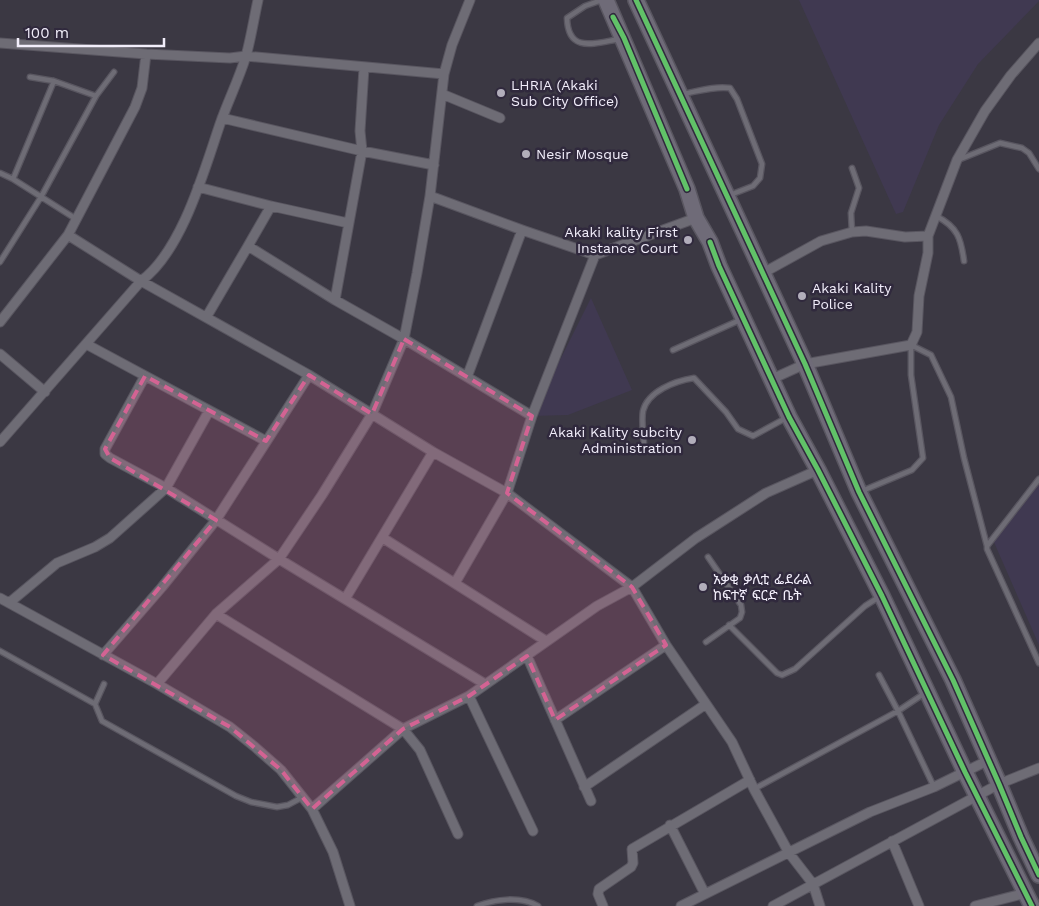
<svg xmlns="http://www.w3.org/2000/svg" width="1039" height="906" viewBox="0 0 1039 906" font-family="'Work Sans','Noto Sans Ethiopic',sans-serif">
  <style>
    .built { fill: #403951 }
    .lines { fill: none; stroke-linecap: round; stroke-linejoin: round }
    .lane-casing { stroke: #595660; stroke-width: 7 }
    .street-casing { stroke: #595660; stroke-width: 11 }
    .primary-casing { stroke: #595660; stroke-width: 18 }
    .lane { stroke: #6e6c75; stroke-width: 4.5 }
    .street { stroke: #6e6c75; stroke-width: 9 }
    .primary { stroke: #6f6b78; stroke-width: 15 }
    .cycleway-casing { stroke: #30293d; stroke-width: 8 }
    .cycleway { stroke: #61c268; stroke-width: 5 }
    .marked { fill: #d36393; fill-opacity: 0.2; stroke: #d36393; stroke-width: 4; stroke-dasharray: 10 6; stroke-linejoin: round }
    .poi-dot { fill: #b2aebb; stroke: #30293d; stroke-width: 2 }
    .labels { text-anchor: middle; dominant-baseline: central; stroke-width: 5; stroke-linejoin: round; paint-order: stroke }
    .poi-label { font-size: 14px; fill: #f2eefb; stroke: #30293d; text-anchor: start }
  </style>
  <rect width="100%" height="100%" fill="#3b3843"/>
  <path class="built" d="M799,0H1039V1L978,64L939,125L903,212L896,214Z
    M591,298L632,390L568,415L532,416Z
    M1039,475V645L993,540Z"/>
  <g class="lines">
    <g class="lane-casing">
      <path id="lane" d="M602,0L585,6L567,18C568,54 595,43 620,39
        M30,77L54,81L96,96
        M683,94C699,91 714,86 730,88L737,99L762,164L760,178L753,186L730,195
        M958,160L1000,143L1022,148L1029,153L1039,169
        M0,173L13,179L76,219
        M13,179L54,81
        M936,216C958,227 961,239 964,261
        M852,232L851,213L859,188L852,168
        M0,262L41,197L96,96L114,72
        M673,350L740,320
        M644,447C644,437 641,422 643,411C648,391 675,381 694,378L726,412L738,429L753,436L786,418
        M1039,479L987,546V549L1039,663
        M862,491L912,470L923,458L911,375V345L931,355L951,397L964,458L987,546
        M729,625L777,673L782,675L795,669L865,606L879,597
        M706,642L740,618L742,612L741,605L708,557
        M0,651L95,704L102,721L236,796L251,802L277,807L288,805L303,797
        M879,675L898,711L934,787
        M95,704L104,684
        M754,789L898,711L925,693
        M477,906C495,899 521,896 538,906"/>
    </g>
    <g class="street-casing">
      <path id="street" d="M0,43L146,54L230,58L246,56L444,74
        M146,54L142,88L135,107L68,235L141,281L309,375L433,452L507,493L532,416L595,255L696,218
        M442,94L500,118
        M222,118L362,151L434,165
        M198,187L271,206L348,223
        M430,196L522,230L595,255
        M248,246L271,206
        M763,273L821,241L852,232L866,231L905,237L928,236
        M335,300L362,151L360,131L364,68
        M207,316L248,246L335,300L404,339L532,416
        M0,322L68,235
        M86,344L266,441
        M0,354L45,392
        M145,376L105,449V454L110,458L166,488L209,411
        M467,377L522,230
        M772,379L805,364L911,345L917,332L919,296L928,253V236L957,160L985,111L1011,75L1039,43
        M0,442L141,281C182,251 204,171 220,124C228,101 239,79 246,56C251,38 254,18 258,0
        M818,470L766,493L696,538L632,587L666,645L732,742L754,789L789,853L813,884L820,906
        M383,538L546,641
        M0,598L157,684L230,727L255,747L281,770L312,809L333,852L350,906
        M345,599L433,452
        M9,603L57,563L95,547L110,538L166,488L279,559L485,684
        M216,614L403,729L420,750L458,834
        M103,655L162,587L216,520L309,375
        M527,656L591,801
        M157,684L216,614L279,559L322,495L372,414L404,339L417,273L430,196L444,74L452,45L470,0
        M469,696L533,831
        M555,720L666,645
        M584,787L706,704
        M312,809L403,729L469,696L597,606L632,587L507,493L455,583
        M670,825L705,894
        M892,841L919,906
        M603,906L598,894L599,889L631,867L633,863L632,849L750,780
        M681,906L870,812L934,787L989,760
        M773,906L999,784L1039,768
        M975,906L1026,893"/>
    </g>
    <g class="primary-casing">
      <path id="primary" d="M606,0L687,189L696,218L710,242L719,266L789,417L818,470L882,596L965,772L1032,906
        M636,0L805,364L859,492L953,680L999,784L1021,837L1039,875"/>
    </g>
    <use href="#lane" class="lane"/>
    <use href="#street" class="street"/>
    <use href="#primary" class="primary"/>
    <g class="cycleway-casing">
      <path id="cycleway" d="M636,0L805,364L859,492L953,680L999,784L1021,837L1039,875
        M613,17L624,38L687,189
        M710,242L719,266L789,417L818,470L882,596L965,772L1032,906"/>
    </g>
    <use href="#cycleway" class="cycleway"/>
  </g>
  <path class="marked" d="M404,339L532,416L507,493L632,587L666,645L555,720L527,656L469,696L403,729L312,809L281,770L230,727L103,655L216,520L110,458L105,449L145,376L266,441L309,375L372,414Z"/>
  <g class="poi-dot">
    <circle cx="501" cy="93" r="5"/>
    <circle cx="526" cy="154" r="5"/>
    <circle cx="688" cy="240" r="5"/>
    <circle cx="802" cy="296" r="5"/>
    <circle cx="692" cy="440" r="5"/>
    <circle cx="703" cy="587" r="5"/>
  </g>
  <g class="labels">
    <g class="poi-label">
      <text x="511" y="85">LHRIA (Akaki<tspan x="511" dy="16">Sub City Office)</tspan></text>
      <text x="536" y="154">Nesir Mosque</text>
      <text x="678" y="232" text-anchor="end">Akaki kality First<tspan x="678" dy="16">Instance Court</tspan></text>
      <text x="812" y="288">Akaki Kality<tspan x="812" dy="16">Police</tspan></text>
      <text x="682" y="432" text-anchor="end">Akaki Kality subcity<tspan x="682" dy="16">Administration</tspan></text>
      <text x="713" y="579">አቃቂ ቃሊቲ ፌደራል<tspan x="713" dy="16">ከፍተኛ ፍርድ ቤት</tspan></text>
    </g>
  </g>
  <path d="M18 38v8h146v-8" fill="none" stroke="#f2eefb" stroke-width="2.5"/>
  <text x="25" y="38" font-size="15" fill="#f2eefb" stroke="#30293d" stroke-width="4" paint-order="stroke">100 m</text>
</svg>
